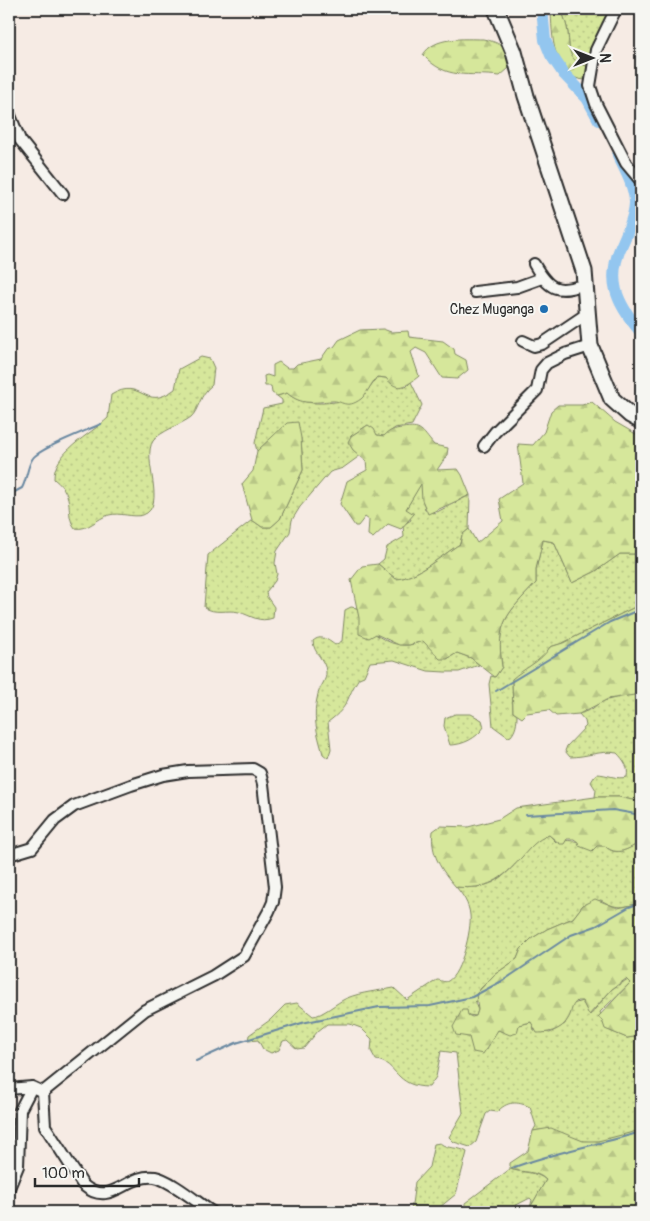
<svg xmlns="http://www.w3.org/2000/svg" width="650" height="1221" viewBox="0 0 650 1221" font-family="Pangolin,sans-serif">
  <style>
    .grass { fill: url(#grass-dots); stroke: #808963 }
    .forest { fill: url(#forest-firs); stroke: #808963 }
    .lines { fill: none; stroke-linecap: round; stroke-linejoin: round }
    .stream { stroke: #6988a1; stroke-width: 2 }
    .river { stroke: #93c6ef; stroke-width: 12 }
    .minor-casing { stroke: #2b2b2b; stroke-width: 14 }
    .highway-casing { stroke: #2b2b2b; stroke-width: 19 }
    .minor { stroke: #f6f6f2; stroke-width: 10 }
    .highway { stroke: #f6f6f2; stroke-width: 15 }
    .poi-dot { fill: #1f6fb2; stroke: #f6f6f2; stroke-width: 2 }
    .labels { text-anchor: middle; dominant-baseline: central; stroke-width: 4; stroke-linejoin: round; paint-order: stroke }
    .poi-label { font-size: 14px; fill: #2b2b2b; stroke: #f6f6f2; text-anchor: end }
  </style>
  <defs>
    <pattern id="grass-dots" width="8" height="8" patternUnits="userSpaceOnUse" patternTransform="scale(1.25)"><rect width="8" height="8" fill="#d6e79b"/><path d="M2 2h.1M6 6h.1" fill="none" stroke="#b8c686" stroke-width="1.8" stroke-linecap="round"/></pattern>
    <pattern id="forest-firs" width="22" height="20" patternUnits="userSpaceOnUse" patternTransform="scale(1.25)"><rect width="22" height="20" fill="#d6e79b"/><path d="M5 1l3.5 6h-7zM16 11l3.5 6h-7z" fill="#b8c686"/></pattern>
  </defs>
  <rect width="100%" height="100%" fill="#f6ebe4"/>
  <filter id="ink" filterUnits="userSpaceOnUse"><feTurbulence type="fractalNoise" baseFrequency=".02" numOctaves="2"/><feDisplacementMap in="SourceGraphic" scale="10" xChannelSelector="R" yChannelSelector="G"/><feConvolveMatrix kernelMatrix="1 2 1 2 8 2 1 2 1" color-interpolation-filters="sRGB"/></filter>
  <g filter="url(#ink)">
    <path class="grass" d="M561,9H613L590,67C567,61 570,52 568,33C567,25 564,17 561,9Z
      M201,357L210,359L214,368L212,385C199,395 199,410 191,417C182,424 159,432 153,441C141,459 168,506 143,515C133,518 120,512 109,515C97,518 88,531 75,528C63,512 78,498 54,479C53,452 90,435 108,418L111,395C143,376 143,413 175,389L179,369Z
      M377,377L386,378L406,387L411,382L422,405L412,425L395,428L384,436L377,435L368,425L351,436L353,450L361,455L343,468L330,472L300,507L292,520L290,532L277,551L275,563L277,574L275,581L266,592L267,597L274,607L273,618C259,623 252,616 239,612C227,609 215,615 204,607L208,555L252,520L262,527H271L280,519L303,470L301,438L270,439L257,451L255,443L263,408L282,404V400L277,396L287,393C306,410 338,401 362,398Z
      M421,483L425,510L435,513L470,495L469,529L462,535L460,544C442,555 417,578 396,579L378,564L384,559L387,547L404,537L403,525L411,520L406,509Z
      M543,540L554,542L572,583L596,571L620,554H641V604L563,643L550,647L545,656L512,679L513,712L517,715C517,723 516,730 511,736L508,737L493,726L489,684L491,676L495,677L502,667C496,622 506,615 536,583V569Z
      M351,607L357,608C360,627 387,647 408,645C413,645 418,642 423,641L447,659L457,653L471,658L479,665L459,672H445L428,671L394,660L370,662L364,676L359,678C345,699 351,705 328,722L331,749L328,758L323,754C317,732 312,718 318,694C320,686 327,680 326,672C326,660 313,653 313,641C321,634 328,640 335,645L342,641L345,610Z
      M630,694H641V802L619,797H595L596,790L591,782L596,774C608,774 616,780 627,777C629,767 624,760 617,753C600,750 587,757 570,757L565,751L567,746L586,726L585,721L579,714L592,709L600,702Z
      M455,714H471L482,720L484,727C477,738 463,745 450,745L444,726L445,718Z
      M549,835L556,842C574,837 587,846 605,846C617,858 628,848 641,842V903C623,907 617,910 601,900L583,905L573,918L547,929L531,939L521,949L517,959L494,975L480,989L475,1003L478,1010L476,1016L468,1015L469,1037L487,1050L493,1036L498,1030L504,1032L519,1025L532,1022L534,1030L550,1033L565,1024L573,1004L582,1001L590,1015L612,989L628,979L630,983L600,1012L606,1029L627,1038L641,1036V1130C623,1135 602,1144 583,1141C559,1136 561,1126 533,1131L536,1126L530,1107C517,1101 507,1101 497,1112L490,1111L486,1114L476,1142L470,1147L454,1142L449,1137L463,1113L456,1053L441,1051L436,1077L429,1087C394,1087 398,1063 376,1060L371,1051L372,1039L361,1028L350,1024H327L318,1031L304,1048L297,1049L287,1040L283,1041L279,1050L271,1053L263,1049L258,1040L248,1041L249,1035L270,1020L285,1005L297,1003L313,1016C322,1016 337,1002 347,998C362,992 378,991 394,988L407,1000L437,980C441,980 444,983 448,981C461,974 472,929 470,915C469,904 463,895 456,887C488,890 502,881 522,856C531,847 536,839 549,835Z
      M440,1143C448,1150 458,1146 467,1152L456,1194L434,1212H411L415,1182L429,1167L434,1144Z
      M510,1169C522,1173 536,1171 546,1180L530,1208L532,1200L530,1198L503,1212L465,1211V1203Z"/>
    <path class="forest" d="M551,9H561C564,17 567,25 568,33C570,52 567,61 590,67L589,77L585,80C552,78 552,34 551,9Z
      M483,39C502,43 510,48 509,68L500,76C467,72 447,81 423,55C434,36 464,39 483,39Z
      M383,329L391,332L408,331L409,337L443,341L454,349L455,354L466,360L468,370L457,379L442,378L426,353L416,348L411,352L419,376C407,386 397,393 386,378L377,377C371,383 367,394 361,399C346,410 342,400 332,401C314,402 302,406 287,393L277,396L272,393L271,386H265L264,376L267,375L273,377V365L279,362L287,368H293L297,364L321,359L328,349L334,347L339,340L360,330Z
      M592,402L615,422L641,437V554H620L596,571L572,583L554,542L543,540L536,569V583C506,615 496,622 502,667L495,677L471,658L457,653L447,659H440L423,641L409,645H399L376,634L369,638L359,634V618L351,580L362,566L378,564L396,579C417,578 442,555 460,544L462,535L469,529L477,543L503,521L499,499L523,483L518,444L533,445L544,432L551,411L558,405H582Z
      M298,422L301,438L303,470L280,519L271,527H262L252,520L242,484L253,471L257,451L287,423Z
      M368,425L374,429L377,435L384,436C390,430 394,429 402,428C422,425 421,430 434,445L448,448L447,455L437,470L458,469L462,475L470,495L428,514L422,500L421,484L406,509L414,514L401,529L388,524L373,538L368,535L369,520L365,517L358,526H355L340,504L347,481L367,470L366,461L353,450L348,442L351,436Z
      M641,604V694L608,699L579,714L556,716L549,710L527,713L522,718L513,712L512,679C524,668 541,662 550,647L563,643Z
      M595,797H619L641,802V842C628,849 617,857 605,846H597L592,851L579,846L578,842L574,839H567L564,844H560L549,835C536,840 531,847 522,857C501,880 488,890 456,887C441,870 430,854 433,831L440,826L468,827L499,819L516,808Z
      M595,899L618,908L641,903V1036L627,1038L605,1029L602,1020L598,1017L630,983L626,979L612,989L589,1015L582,1001H577C572,1005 572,1009 570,1015C564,1029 552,1033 537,1033L531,1022L519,1025L517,1033L510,1035L498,1030L483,1054L473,1052L469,1037L456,1035L453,1027L462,1010H467L468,1015L472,1017L476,1016L478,1010L476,994L494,975L517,959L521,949L531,939L547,929L573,918L583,905Z
      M551,1128L583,1141H598L641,1130V1211L608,1212L577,1209L571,1212H531L530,1208L546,1180C537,1170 522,1173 510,1169V1163L528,1151L533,1131Z"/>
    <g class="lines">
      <path class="stream" d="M9,495L22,488C27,479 27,466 33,458C40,448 86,431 101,424
        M496,691L610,622L641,609
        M526,815L613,810L641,815
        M196,1061L236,1043L302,1023L379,1007L430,1006L472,997L504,980L571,935L596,926L629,907L641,903
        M512,1168C554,1152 598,1145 641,1132"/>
      <path class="river" d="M542,9L545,40L551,55L564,74L587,98L599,120
        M618,155C625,170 634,185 635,202C635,215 628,231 623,242C605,279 616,303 641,332"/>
      <g class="minor-casing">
        <path id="minor" d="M616,9L596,50L590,86L596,104L626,163L641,181
          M9,113L20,140L63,194
          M534,264C549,290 557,294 585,284
          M475,292L517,287L542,278
          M523,341L534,346L542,344L588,313
          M484,446L495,432L537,390L541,370L547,363L565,354L590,346
          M9,855L32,848L55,820L74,806L131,785L163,775L188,771L253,769L260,773L263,784L275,887L273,902L269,911L244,956L213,976L145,1010L43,1092
          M9,1089L32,1087L43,1092L45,1126L83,1185C111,1209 126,1173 155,1177C171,1180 198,1203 212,1212
          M9,1188L18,1166L20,1110L32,1087"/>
      </g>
      <g class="highway-casing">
        <path id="highway" d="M496,9L514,52L526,96L584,271L590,346L612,399L630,415L641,421"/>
      </g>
      <use href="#minor" class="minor"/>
      <use href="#highway" class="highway"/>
    </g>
  </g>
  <circle class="poi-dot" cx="544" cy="309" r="5"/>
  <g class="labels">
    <g class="poi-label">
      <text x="534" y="309">Chez Muganga</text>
    </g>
  </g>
  <rect width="650" height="1221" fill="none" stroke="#f6f6f2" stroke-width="30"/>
  <rect x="15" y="15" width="620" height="1191" fill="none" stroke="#2b2b2b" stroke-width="2" filter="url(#ink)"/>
  <g transform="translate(592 58) rotate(90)" stroke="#f6f6f2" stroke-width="4" paint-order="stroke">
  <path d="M0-4L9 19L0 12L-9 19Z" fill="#2b2b2b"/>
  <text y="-8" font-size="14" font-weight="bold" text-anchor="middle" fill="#2b2b2b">N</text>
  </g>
  <path d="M35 1178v8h104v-8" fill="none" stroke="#2b2b2b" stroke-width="2.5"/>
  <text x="42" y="1178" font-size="15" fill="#2b2b2b" stroke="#f6f6f2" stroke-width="4" paint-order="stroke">100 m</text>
</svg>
